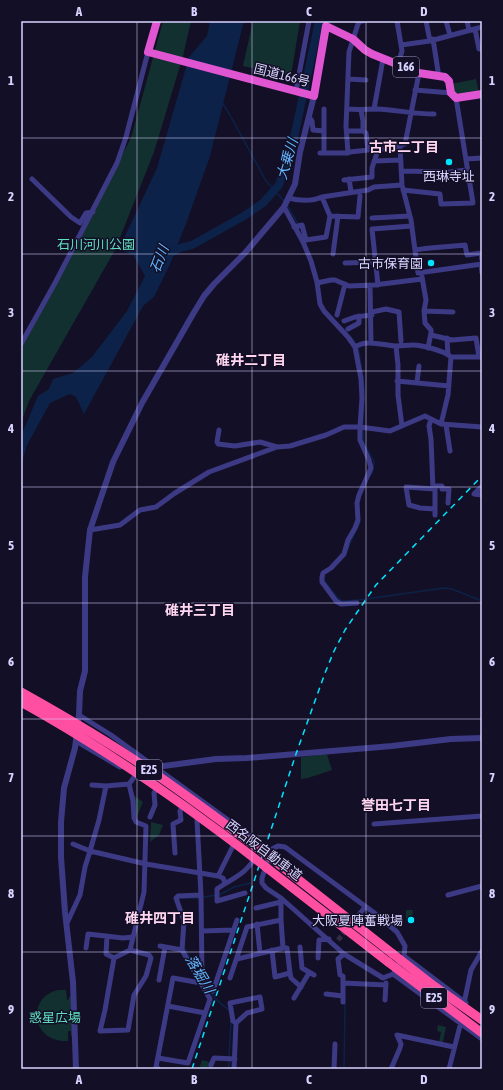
<svg xmlns="http://www.w3.org/2000/svg" width="503" height="1090" viewBox="0 0 503 1090" font-family="'Asap Condensed','Noto Sans JP',sans-serif">
  <style>
    .green { fill: #12302f }
    .water { fill: #0c2248 }
    .lines { fill: none; stroke-linecap: round; stroke-linejoin: round }
    .stream { stroke: #0c2248; stroke-width: 1.5 }
    .river { stroke: #0c2248; stroke-width: 8 }
    .minor-tunnel { stroke: #312d47; stroke-width: 5; stroke-dasharray: 5 2.5; stroke-linecap: butt }
    .minor { stroke: #3d3a85; stroke-width: 5 }
    .tertiary { stroke: #3d3a85; stroke-width: 6 }
    .trunk { stroke: #e055d1; stroke-width: 8 }
    .motorway { stroke: #ff4fa3; stroke-width: 9 }
    .rail { stroke: #00e5ff; stroke-width: 1.5; stroke-dasharray: 6 5; stroke-linecap: butt }
    .motorway-bridge { stroke: #ff4fa3; stroke-width: 9 }
    .grid { fill: none; stroke: #d9d4ff; stroke-width: 1; stroke-opacity: 0.55 }
    .poi-dot { fill: #00e5ff; stroke: #130f26; stroke-width: 1.5 }
    .labels { text-anchor: middle; dominant-baseline: central; stroke-width: 3; stroke-linejoin: round; paint-order: stroke }
    .shield { fill: #130f26; stroke: #9e99be; stroke-width: 1 }
    .shield-label { font-size: 12px; font-weight: bold; fill: #d9d4ff }
    .street-label { font-size: 13px; fill: #d9d4ff; stroke: #130f26 }
    .poi-label { font-size: 13px; fill: #d9d4ff; stroke: #130f26; text-anchor: end }
    .park-label { font-size: 13px; fill: #5fe0c0; stroke: #130f26 }
    .neighbourhood-label { font-size: 14px; font-weight: bold; fill: #ffd6f0; stroke: #130f26 }
    .water-label { font-size: 14px; font-style: italic; fill: #62b6ff; stroke: #130f26 }
    .neatline { fill: none; stroke: #d9d4ff; stroke-width: 1.5 }
    .grid-label { font-size: 13px; text-anchor: middle; font-weight: bold; fill: #d9d4ff }
  </style>
  <rect width="100%" height="100%" fill="#130f26"/>
  <path class="green" d="M163,21H191L183,56L154,152L115,250L29,401L21,423V347L131,138Z
    M253,21H300L291,76L243,66Z
    M476,79L479,93L457,96L451,84Z
    M327,754L332,770L308,778L301,779V757Z
    M133,795L143,802L136,819Z
    M151,822L163,825L159,835L150,842Z
    M406,910H413L412,922L406,921Z
    M58,990H66L67,1000L69,999V997L71,996L74,1036H71V1031H68V1041C31,1043 26,997 58,990Z
    M438,1025L446,1027L443,1042H439L441,1032L437,1031Z
    M202,1060L210,1062L209,1067L217,1069H199Z"/>
  <path class="water" d="M210,21H244L210,156L187,221L170,264L154,297L143,306L84,414L76,397L70,394L50,403L27,445L21,466V436L38,396L49,389L53,379L73,373L92,357L127,311L145,276L133,255L119,249L157,168L189,57L207,36Z"/>
  <g class="lines">
    <path class="stream" d="M223,104L230,115L266,181L285,202
      M287,205L298,224
      M351,337L358,347L363,377L364,391L363,426
      M363,429L364,442L374,462L373,469L371,475
      M348,548L360,522
      M323,579L337,597L342,601L359,600L444,588L452,589L482,601
      M219,895L234,887L251,883
      M179,900L180,898H198L216,895
      M184,947L200,975
      M207,987C213,997 219,1003 229,1010V1011
      M229,1057L231,1021
      M229,1061V1069
      M344,1069L345,1002"/>
    <path class="river" d="M167,255L180,248L192,245L244,216L263,203L279,185L292,147L319,21"/>
    <path class="minor-tunnel" d="M338,940L361,912"/>
    <path class="minor" d="M397,21L402,51L398,64
      M426,21L430,41L482,27
      M446,21L450,35
      M467,21L469,30
      M475,29L479,49H482
      M433,39L438,71V76
      M401,45L430,41
      M419,73L405,144L400,146L402,185L411,220L418,273L482,264
      M348,79L366,80
      M415,90L451,93
      M296,91L309,21
      M348,109C358,110 367,109 377,109C396,110 415,114 434,114
      M374,109L383,59
      M361,110L363,121V131
      M309,117L312,121L313,130L324,131
      M347,131H363L366,133L368,150L350,152
      M320,153H348L346,126L349,52L358,24L360,21H363
      M324,153V109
      M466,159L482,158
      M374,161L401,160
      M401,171L450,172L467,170
      M32,179L71,217L80,223L86,213L93,212
      M349,179L351,191
      M344,180L372,177V168L378,150L400,146
      M403,190L440,194L441,204L473,203L456,98
      M288,198C300,201 311,202 322,197L368,190L374,187L402,185
      M284,207L303,242L311,261L317,282L320,304L324,311L348,337L355,347L361,379L362,398L360,427V440L369,460L371,468L359,495L357,503L358,520L355,528L348,540L344,554L331,568L323,573L322,577V582L336,601L341,604L357,603
      M330,216L358,217L360,196
      M372,218L410,216
      M294,227L302,225L306,240L326,237L330,216L322,197
      M415,250C432,247 448,247 465,245L467,255L481,253L482,261
      M333,254L338,216
      M345,263L376,262
      M481,264L482,273
      M422,277L426,300L424,311L425,323L431,330V333L428,348
      M317,283L331,280H335L349,286L374,285L422,279
      M370,285L371,343
      M378,285L372,229L412,226
      M424,311L453,312
      M372,312L386,309L399,312L401,341
      M337,315L345,284
      M344,321L355,317L372,315
      M348,329L359,323V316
      M431,335L452,340L476,338L479,357
      M447,338L448,355
      M21,344L55,283L117,163L126,137L148,52
      M396,346L398,365V395L402,426
      M355,347C366,339 382,345 395,346C401,346 407,345 413,345C422,345 445,351 451,357
      M397,381L449,386
      M417,382L419,366
      M431,419L429,426L431,439L433,489
      M441,424L482,427
      M446,425L450,451
      M219,430L217,442L218,444L235,446L260,442L277,447
      M433,486H442V489H449L448,503
      M482,486L474,494L482,495
      M435,515V489L406,487L409,505L420,508L435,509
      M90,530L120,525L140,510L156,507L175,493L209,472L277,447L290,446L326,435L344,427H360L390,431L425,416L441,424L448,395L451,357H482
      M79,715L111,735L261,844L258,850
      M76,741L120,767
      M92,785L106,786L129,784
      M150,817L155,805L154,793L156,790
      M197,820L201,895L202,976L201,983
      M374,824L482,816
      M73,844L90,851L99,820L106,786
      M278,846L285,847L373,912L397,932L405,946L404,956L393,974L383,978L344,954L281,898L266,888L262,883V878L272,849Z
      M175,853L173,824L181,820L180,811L181,809
      M218,876L233,846
      M245,893L217,901V889C231,879 247,874 255,857
      M448,895L482,886
      M256,908L281,902
      M361,912L365,907
      M67,923L80,895L85,867L90,851L146,864L218,876L223,878L225,883
      M257,924L260,953
      M202,931L233,930
      M107,936L106,954L114,958
      M300,947L302,968L314,975
      M86,948L88,934L123,938L133,937
      M130,950L114,958L105,1010L100,1031L128,1030L134,995L146,976L151,958L149,955L130,950L144,892L146,826L136,822L134,818L133,801L129,784L135,776L140,773
      M182,950L184,921L176,898L178,896L201,895
      M272,950L275,977L290,973L287,948H283L281,920V898
      M404,956L466,1003
      M318,958L319,940L329,939
      M237,959L283,948
      M290,973L291,978L301,987
      M393,974L482,1039
      M202,976L213,991L237,920
      M230,978L247,927L281,920
      M159,980L165,947
      M343,983L386,985
      M326,994L343,996
      M294,998L309,973
      M385,1000L386,983
      M343,1002V976L340,975L338,959L344,954
      M168,1006L205,1013
      M463,1008L471,970L482,951
      M397,1035L454,1047
      M158,1058L188,1063L210,999L182,950L160,946
      M211,1065L214,1058L235,1059
      M159,1069L156,1067L173,978L201,983
      M234,1069L236,1023L247,1013L262,1009L260,997L230,1003L233,1021L236,1023
      M334,1069L335,1044
      M391,1069L400,1048L401,1044L397,1035
      M449,1069L462,1018"/>
    <path class="tertiary" d="M156,767L216,759L247,758L392,746L451,739L482,738
      M76,1069L73,982L65,912L61,857V822L64,788L75,748L79,715L80,691L85,671V577L90,530L113,462L142,403L193,314L204,296L214,284L245,253L284,207L295,184L300,152L314,96"/>
    <path class="trunk" d="M157,21L148,52L314,96L326,26L353,39L365,50L372,54L419,73L445,77L449,81L451,93L456,98L482,94"/>
    <path class="motorway" d="M271,858L393,954
      M267,868L388,962"/>
    <path class="rail" d="M192,1069L296,754L325,673L334,651L345,630L358,611L376,585L482,476"/>
    <path class="motorway-bridge" d="M21,692C64,716 107,741 148,769C190,797 230,828 271,858
      M21,702C108,750 189,807 267,868
      M393,954L434,986L482,1020
      M388,962L482,1033"/>
  </g>
  <path class="grid" d="M137,21V1069M252,21V1069M366,21V1069M21,138H482M21,254H482M21,371H482M21,487H482M21,603H482M21,719H482M21,836H482M21,952H482"/>
  <g class="poi-dot">
    <circle cx="449" cy="162" r="4"/>
    <circle cx="431" cy="263" r="4"/>
    <circle cx="411" cy="920" r="4"/>
  </g>
  <g class="labels">
    <g class="shield">
      <rect x="393" y="57" width="26" height="20" rx="3"/>
      <rect x="136" y="760" width="26" height="20" rx="3"/>
      <rect x="421" y="988" width="26" height="20" rx="3"/>
    </g>
    <g class="shield-label">
      <text x="406" y="67">166</text>
      <text x="149" y="770">E25</text>
      <text x="434" y="998">E25</text>
    </g>
    <g class="street-label">
      <text transform="translate(282 75) rotate(14)">国道166号</text>
      <text transform="translate(264 850) rotate(37)">西名阪自動車道</text>
    </g>
    <g class="poi-label">
      <text x="449" y="176" text-anchor="middle">西琳寺址</text>
      <text x="423" y="263">古市保育園</text>
      <text x="403" y="920">大阪夏陣奮戦場</text>
    </g>
    <g class="park-label">
      <text x="96" y="244">石川河川公園</text>
      <text x="55" y="1017">惑星広場</text>
    </g>
    <g class="neighbourhood-label">
      <text x="404" y="147">古市二丁目</text>
      <text x="251" y="360">碓井二丁目</text>
      <text x="200" y="610">碓井三丁目</text>
      <text x="396" y="805">誉田七丁目</text>
      <text x="160" y="918">碓井四丁目</text>
    </g>
    <g class="water-label">
      <text transform="translate(287 159) rotate(-73)">大乗川</text>
      <text transform="translate(159 259) rotate(-69)">石川</text>
      <text transform="translate(200 974) rotate(59)">落堀川</text>
    </g>
  </g>
  <rect width="503" height="1090" fill="none" stroke="#130f26" stroke-width="44"/>
  <rect x="22" y="22" width="459" height="1046" class="neatline"/>
  <g class="grid-label">
    <text x="79" y="16">A</text>
    <text x="194" y="16">B</text>
    <text x="309" y="16">C</text>
    <text x="424" y="16">D</text>
    <text x="11" y="85">1</text>
    <text x="492" y="85">1</text>
    <text x="11" y="201">2</text>
    <text x="492" y="201">2</text>
    <text x="11" y="317">3</text>
    <text x="492" y="317">3</text>
    <text x="11" y="433">4</text>
    <text x="492" y="433">4</text>
    <text x="11" y="550">5</text>
    <text x="492" y="550">5</text>
    <text x="11" y="666">6</text>
    <text x="492" y="666">6</text>
    <text x="11" y="782">7</text>
    <text x="492" y="782">7</text>
    <text x="11" y="898">8</text>
    <text x="492" y="898">8</text>
    <text x="11" y="1014">9</text>
    <text x="492" y="1014">9</text>
    <text x="79" y="1084">A</text>
    <text x="194" y="1084">B</text>
    <text x="309" y="1084">C</text>
    <text x="424" y="1084">D</text>
  </g>
</svg>
